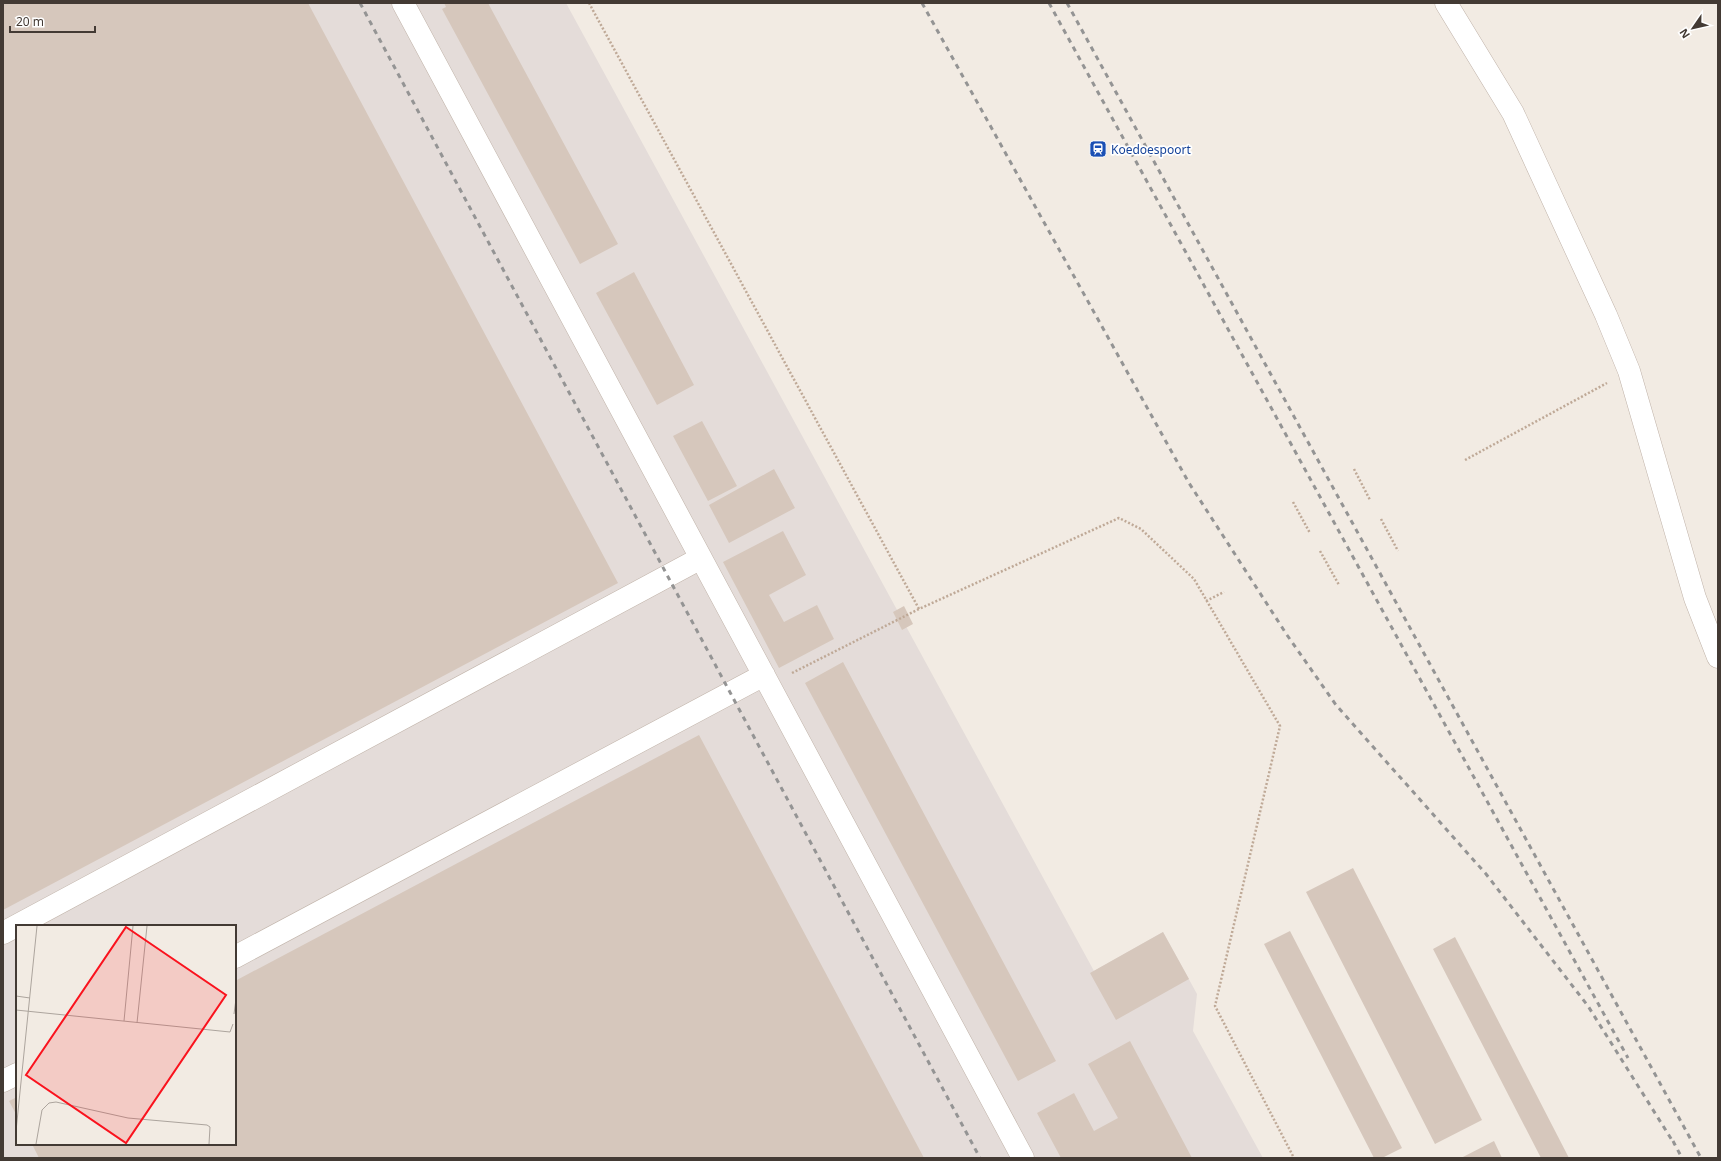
<svg xmlns="http://www.w3.org/2000/svg" width="1721" height="1161" viewBox="0 0 1721 1161" font-family="'Noto Sans',sans-serif">
  <style>
    .industrial { fill: #e4dcd9; fill-rule: evenodd }
    .building { fill: #d6c7bc }
    .lines { fill: none; stroke-linecap: round; stroke-linejoin: round }
    .minor-casing { stroke: #c0b3a9; stroke-width: 23 }
    .path { stroke: #bfa997; stroke-width: 2.5; stroke-dasharray: 2 2; stroke-linecap: butt }
    .minor { stroke: #fff; stroke-width: 22 }
    .rail { stroke: #949494; stroke-width: 3; stroke-dasharray: 5 5; stroke-linecap: butt }
    .labels { text-anchor: middle; dominant-baseline: central; stroke-width: 3.5; stroke-linejoin: round; paint-order: stroke }
    .transit-label { font-size: 12px; fill: #164399; stroke: #fff; text-anchor: start }
    .inset-road { fill: none; stroke: #aca49d; stroke-width: 1 }
    .view { fill: #fa131e; fill-opacity: 0.15; stroke: #fa131e; stroke-width: 2 }
    .inset-edge { fill: none; stroke: #433a34; stroke-width: 2 }
  </style>
  <rect width="100%" height="100%" fill="#f2ebe3"/>
  <path class="industrial" d="M3,3H566L1094,971L1163,932L1197,994L1193,1031L1263,1158H3ZM17,926H235V1144H17Z"/>
  <path class="building" d="M3,3H308L618,583L3,910Z
    M444,3H488L618,244L580,264L442,9L446,7Z
    M634,272L694,385L657,405L596,293Z
    M702,421L737,486L708,501L673,436Z
    M774,469L795,508L729,543L709,505Z
    M783,531L806,575L769,595L784,622L817,605L834,639L779,668L723,562Z
    M904,606L913,624L902,630L893,612Z
    M843,662L1056,1061L1018,1081L805,683Z
    M699,735L924,1158H39L32,1144H235V981Z
    M1353,868L1482,1120L1435,1144L1306,892Z
    M1290,931L1402,1148L1382,1158H1374L1264,944Z
    M1163,932L1189,979L1116,1020L1090,973Z
    M1455,937L1569,1158H1541L1433,949Z
    M1130,1041L1192,1158H1061L1037,1113L1074,1093L1094,1131L1118,1118L1088,1064Z
    M17,1097V1116L9,1101Z
    M1494,1141L1502,1158H1461Z"/>
  <g class="lines">
    <g class="minor-casing">
      <path id="minor" d="M403,3L1023,1158
        M1446,3L1513,113L1606,315L1629,371L1695,598L1718,657
        M3,933L701,558
        M235,957L764,675
        M3,1081L17,1074"/>
    </g>
    <path class="path" d="M589,3L919,609L1119,518L1141,529L1194,579L1280,726L1215,1006L1294,1158
      M1465,460L1607,383
      M1354,469L1370,500
      M1293,502L1310,533
      M1381,519L1398,551
      M1320,551L1339,585
      M1206,601L1224,592
      M792,673L919,609"/>
    <use href="#minor" class="minor"/>
    <path class="rail" d="M360,3L980,1158
      M922,3L1189,483L1287,635L1336,705L1486,874L1588,1006L1675,1145
      M1049,3L1628,1058
      M1067,3L1701,1158
      M1673,1141L1682,1158"/>
  </g>
  <defs>
    <g id="station-square" transform="scale(0.9)"><rect x="-9" y="-9" width="18" height="18" rx="4" fill="#1a4fb4" stroke="#fff"/><path d="M-3-6H3Q5-6 5-4V2Q5 4 3 4L4.5 6H3L1.5 4h-3L-3 6H-4.5L-3 4Q-5 4-5 2V-4Q-5-6-3-6ZM-3.5-4v3h7v-3ZM-3.5 1v1.5H-2V1ZM2 1v1.5H3.5V1Z" fill="#fff"/></g>
  </defs>
  <g fill-rule="evenodd">
    <use href="#station-square" x="1098" y="149"/>
  </g>
  <g class="labels">
    <g class="transit-label">
      <text x="1111" y="149">Koedoespoort</text>
    </g>
  </g>
  <g transform="translate(16 925)">
    <rect width="220" height="220" fill="#f2ebe3"/>
    <path class="inset-road" d="M0,71L14,73M0,85L214,107L217,99M218,89L220,74M108,96L117,1M121,98L131,1M0,206L21,1M20,219L26,185L33,178L40,177L112,193L191,200L194,202L193,219"/>
    <path class="view" d="M110,2L210,70L110,218L10,150Z"/>
    <rect width="220" height="220" class="inset-edge"/>
  </g>
  <rect width="1721" height="1161" fill="none" stroke="#433a34" stroke-width="8"/>
  <g transform="translate(1693 28) rotate(236)" stroke="#ffffff" stroke-width="3" paint-order="stroke">
  <path d="M0-3L7 15L0 10L-7 15Z" fill="#433a34"/>
  <text y="-6" font-size="11" font-weight="bold" text-anchor="middle" fill="#433a34">N</text>
  </g>
  <path d="M10 26v6h85v-6" fill="none" stroke="#433a34" stroke-width="2"/>
  <text x="16" y="26" font-size="12" fill="#433a34" stroke="#ffffff" stroke-width="3" paint-order="stroke">20 m</text>
</svg>
